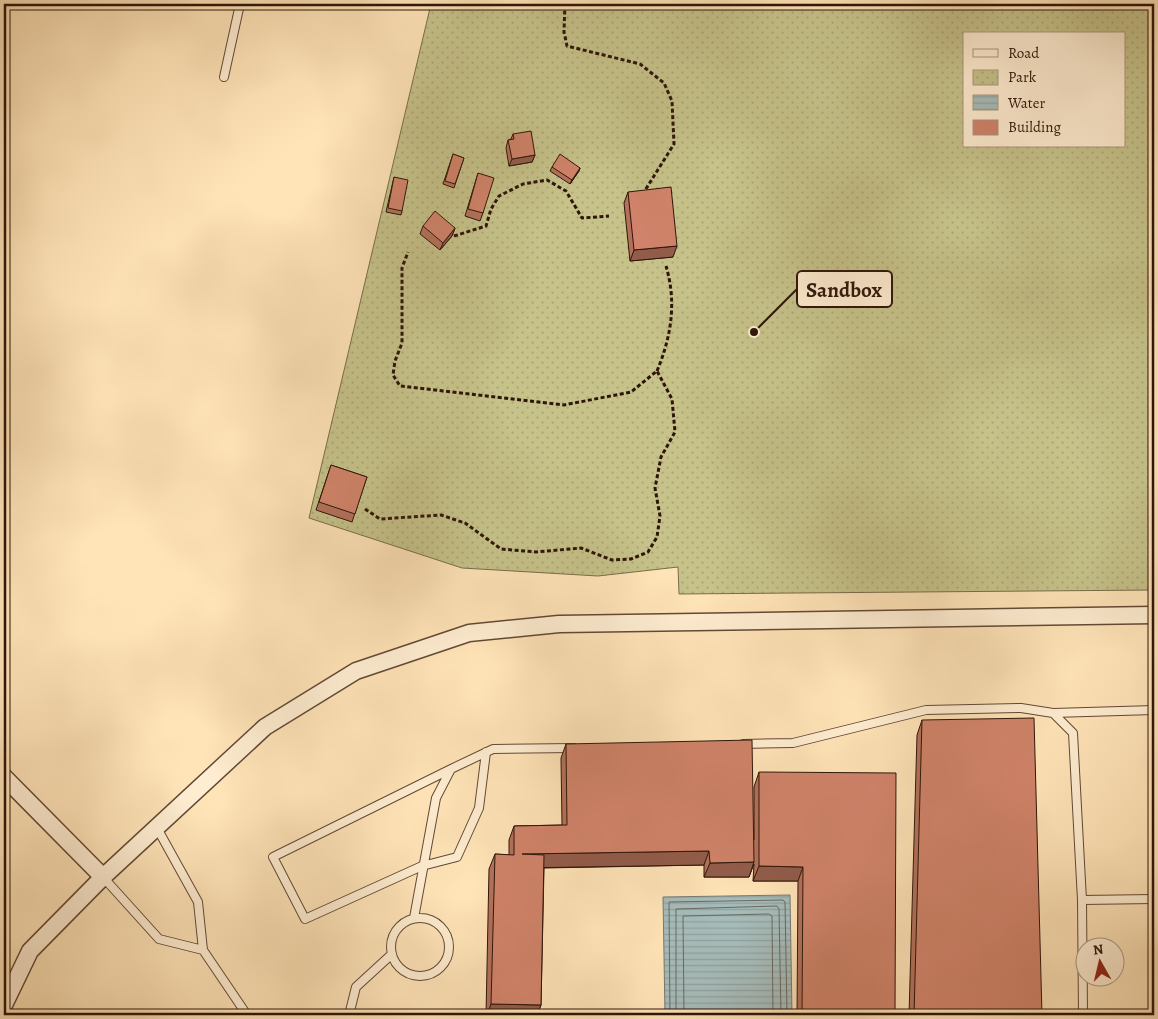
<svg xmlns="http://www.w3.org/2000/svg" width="1158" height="1019" viewBox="0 0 1158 1019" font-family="Alegreya,serif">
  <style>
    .park { fill: url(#park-dots); stroke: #7a6c4a; fill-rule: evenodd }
    .water { fill: url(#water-rules); stroke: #767973 }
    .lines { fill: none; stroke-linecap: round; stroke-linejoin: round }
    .shore { stroke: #6a6862; stroke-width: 1 }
    .lane-casing { stroke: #624935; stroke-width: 10 }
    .street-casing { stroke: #624935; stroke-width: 19 }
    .path { stroke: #2e1509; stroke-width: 3; stroke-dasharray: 4 2.5; stroke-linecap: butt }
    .lane { stroke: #ffedd1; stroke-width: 8 }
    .street { stroke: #ffedd1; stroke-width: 16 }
    .wall { fill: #b3715b; stroke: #2e1509 }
    .shaded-wall { fill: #925c4a; stroke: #2e1509 }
    .building { fill: #d0836a; stroke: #2e1509 }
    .leader { fill: none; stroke: #2e1509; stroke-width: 2 }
    .callout-dot { fill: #2e1509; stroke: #ffedd1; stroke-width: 2 }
    .callout { fill: #ffedd1; stroke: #2e1509; stroke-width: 2 }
    .callout-label { font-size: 21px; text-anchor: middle; font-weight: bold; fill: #2e1509 }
  </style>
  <defs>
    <pattern id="park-dots" width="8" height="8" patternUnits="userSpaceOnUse" patternTransform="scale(1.25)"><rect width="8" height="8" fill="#c6c28a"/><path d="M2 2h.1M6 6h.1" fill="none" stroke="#aaa676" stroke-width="1.8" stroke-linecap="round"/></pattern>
    <pattern id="water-rules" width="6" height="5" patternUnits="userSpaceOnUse" patternTransform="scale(1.25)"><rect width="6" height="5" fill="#a6bcba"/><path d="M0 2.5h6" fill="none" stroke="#8fa19f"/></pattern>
  </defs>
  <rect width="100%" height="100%" fill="#ffe4b8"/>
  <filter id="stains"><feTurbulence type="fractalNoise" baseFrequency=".004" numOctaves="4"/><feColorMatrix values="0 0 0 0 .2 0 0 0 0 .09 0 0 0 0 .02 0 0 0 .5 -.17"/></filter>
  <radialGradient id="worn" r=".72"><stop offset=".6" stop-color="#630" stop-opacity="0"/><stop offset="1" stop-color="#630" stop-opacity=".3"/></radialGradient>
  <path class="park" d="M431,4H1154V590L679,594L678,567L598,576L462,568L309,518ZM964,34H1124V146H964Z"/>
  <path class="water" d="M790,895L792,1015H665L663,897Z"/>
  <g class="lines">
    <path class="shore" d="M670,1015L669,902L783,900L785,902L787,1015
      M676,1015V909L777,906L779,909L781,1015
      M684,1015L683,916L769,914L772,916L773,1015"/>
    <g class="lane-casing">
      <path id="lane" d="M224,77L240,4
        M1053,713L1154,710
        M743,744L793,743L926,710L1021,708L1053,713L1073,733L1082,900L1154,899
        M451,769L273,857L305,919L422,866L457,857L479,808L486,752
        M157,828L198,902L203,950L247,1015
        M103,877L159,939L203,950
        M1082,900L1083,1015
        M391 947a29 29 0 1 1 58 0a29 29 0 1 1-58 0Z
        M414,918L436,798L451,769L493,749L574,748
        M349,1015L356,987L392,954"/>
    </g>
    <g class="street-casing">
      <path id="street" d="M4,777L103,877
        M4,1005L30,951L103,877L265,727L356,671L469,633L559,624L1154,615"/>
    </g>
    <path class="path" d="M565,4L564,32L567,46L640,64L664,83L672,101L674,144L644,192
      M454,236L486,226L491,209L499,196L523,184L547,180L566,191L582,218L609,216
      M657,371C671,337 677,303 666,266
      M365,509L380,519L441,515L465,523L501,549L536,552L581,548L612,560L631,559L648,552L657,537L660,516L655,488L661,457L675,432L672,399L657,371L631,392L564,405L400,386L393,375L395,361L402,343V268L408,252"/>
    <use href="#lane" class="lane"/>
    <use href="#street" class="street"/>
  </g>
  <path class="wall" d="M513,134L535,155L532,162L509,166L506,148L508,140L511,139Z
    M453,154L464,158L454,188L443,184Z
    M552,167L580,168L579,171L570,184L550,171Z
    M478,173L483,213L480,221L465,216Z
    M394,177L402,211L401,215L386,212Z
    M628,192L673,257L630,261L624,203Z
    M423,226L455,228L452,236L440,250L420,234Z
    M331,465L367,477L352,522L316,510Z
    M922,720L1042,1015H909L917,735Z
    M566,744L754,840V787L759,772L895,1015H797L798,881H753L754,864L749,877H704V865L544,868L541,1005L537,1015H486L489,869L495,854L509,855V840L514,826L562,825L561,758Z"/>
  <path class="shaded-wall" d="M535,155L532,162L509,166L512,159Z
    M580,168L579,171L570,184L572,180Z
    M455,228L452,236L440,250L443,243Z
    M677,246L673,257L630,261L634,250Z
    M709,851L704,865L517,868L522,854Z
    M754,862L749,877H704L710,863Z
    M759,866L803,867L798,881H753Z
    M491,1004L541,1005L537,1015H487Z"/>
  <path class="building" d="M531,131L535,155L512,159L508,140L514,139L513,134Z
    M453,154L464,158L455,184L445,181Z
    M560,154L580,168L572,180L552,167Z
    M478,173L494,178L483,213L468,209Z
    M394,177L408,180L402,211L388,208Z
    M671,187L677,246L634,250L628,192Z
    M435,211L455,228L443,243L423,226Z
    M331,465L367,477L355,514L319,502Z
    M1034,718L1042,1015H914L922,720Z
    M752,740L754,862L710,863L709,851L522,854L544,855L541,1005L491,1004L495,854L514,855V826L567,825L566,744Z
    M759,772L896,773L895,1015H802L803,867L759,866Z"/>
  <path class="leader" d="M754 332L797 289"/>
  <circle class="callout-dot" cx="754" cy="332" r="5"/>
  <rect class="callout" x="797" y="271" width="95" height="36" rx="5"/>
  <g class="callout-label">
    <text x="844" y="297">Sandbox</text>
  </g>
  <rect width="1158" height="1019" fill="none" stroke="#ffe4b8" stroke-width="20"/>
  <rect x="5" y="5" width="1148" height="1009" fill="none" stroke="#2e1509" stroke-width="2.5"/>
  <rect x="10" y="10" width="1138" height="999" fill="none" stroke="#2e1509"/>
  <rect x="963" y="32" width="162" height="115" fill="#ffedd1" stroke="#ab9781"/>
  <rect x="973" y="49" width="25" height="8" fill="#ffedd1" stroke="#ab9781"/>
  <text x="1008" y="58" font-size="15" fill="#2e1509">Road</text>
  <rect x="973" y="70" width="25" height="15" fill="url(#park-dots)" stroke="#ab9781"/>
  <text x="1008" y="82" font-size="15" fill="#2e1509">Park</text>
  <rect x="973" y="95" width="25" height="15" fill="url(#water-rules)" stroke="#ab9781"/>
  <text x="1008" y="108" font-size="15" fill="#2e1509">Water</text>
  <rect x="973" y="120" width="25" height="15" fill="#d0836a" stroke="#ab9781"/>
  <text x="1008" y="132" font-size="15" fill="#2e1509">Building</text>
  <g transform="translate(1100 962) rotate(352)"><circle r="24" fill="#ffedd1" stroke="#ab9781"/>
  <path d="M0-4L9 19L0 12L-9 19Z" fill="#8f2418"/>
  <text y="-8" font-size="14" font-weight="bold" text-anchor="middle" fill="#2e1509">N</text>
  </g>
  <rect width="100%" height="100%" filter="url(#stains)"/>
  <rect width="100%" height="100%" fill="url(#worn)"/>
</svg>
